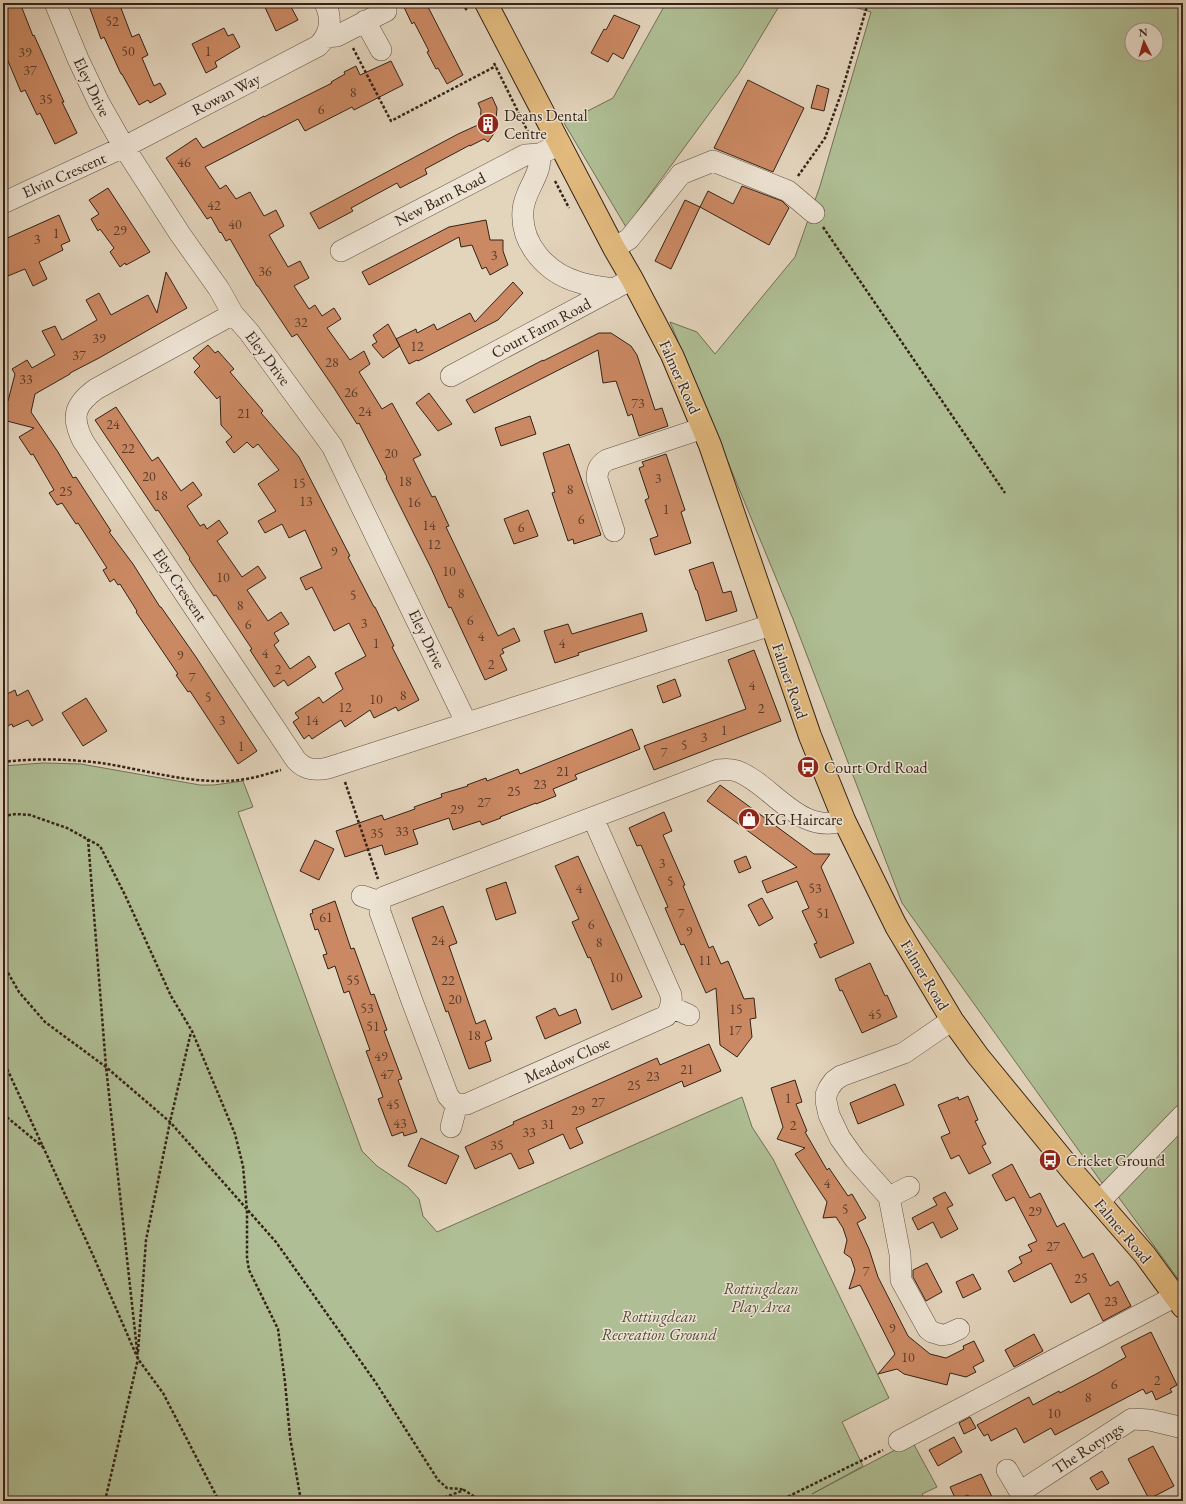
<svg xmlns="http://www.w3.org/2000/svg" width="1186" height="1504" viewBox="0 0 1186 1504" font-family="'EB Garamond',serif">
  <style>
    .green { fill: #afbe94; stroke: #727056; fill-rule: evenodd }
    .building { fill: #cb8963; stroke: #342318 }
    .lines { fill: none; stroke-linecap: round; stroke-linejoin: round }
    .minor-casing { stroke: #604f41; stroke-width: 22 }
    .major-casing { stroke: #342318; stroke-width: 24 }
    .path { stroke: #342318; stroke-width: 2.5; stroke-dasharray: 3 2; stroke-linecap: butt }
    .minor { stroke: #ede3d3; stroke-width: 21 }
    .major { stroke: #e2ba7e; stroke-width: 22 }
    .labels { text-anchor: middle; dominant-baseline: central; stroke-width: 3; stroke-linejoin: round; paint-order: stroke }
    .number-label { font-size: 14px; fill: #5a3c2b }
    .street-label { font-size: 16px; fill: #342318; stroke: #ede3d3 }
    .poi-label { font-size: 16px; fill: #342318; stroke: #ede3d3; text-anchor: start }
    .park-label { font-size: 16px; font-style: italic; fill: #534a37; stroke: #ede3d3 }
  </style>
  <rect width="100%" height="100%" fill="#e3d4bc"/>
  <filter id="stains"><feTurbulence type="fractalNoise" baseFrequency=".005" numOctaves="4"/><feColorMatrix values="0 0 0 0 .2 0 0 0 0 .09 0 0 0 0 .02 0 0 0 .5 -.17"/></filter>
  <radialGradient id="worn" r=".72"><stop offset=".6" stop-color="#630" stop-opacity="0"/><stop offset="1" stop-color="#630" stop-opacity=".3"/></radialGradient>
  <path class="green" d="M666,3H781L739,73L626,227L564,123L613,98Z
    M841,3H1183V1287L1176,1276L1106,1180L1102,1183L902,903L793,619L670,322L697,332L715,354L795,257L820,186L871,12ZM1132,30H1156V54H1132Z
    M43,763L81,764L200,785H214L243,781L253,807L238,812L362,1151L377,1166L408,1187L419,1199L423,1216L437,1232L742,1097L752,1127L773,1159L889,1398L842,1422L863,1466L812,1494L912,1441L937,1487L922,1494L925,1501H3V766Z"/>
  <path class="building" d="M3,3H20L33,36L34,35L64,102H62L77,133L55,144L40,113L37,115L25,90L21,92L3,49Z
    M88,3H119L132,37L139,34L148,55L142,58L154,86L160,83L166,94L150,103L148,100L139,105L122,74H121L104,37L101,39Z
    M263,3H289L298,20L276,31Z
    M402,3H426L463,75L447,84L438,68L436,69L427,52L429,51L414,22L412,24Z
    M614,15L640,26L623,59L613,53L608,62L591,53L604,29L606,30Z
    M224,28L228,36L233,34L240,47L215,62L217,67L206,73L192,44Z
    M391,61L403,85L354,110L352,107L305,131L298,119L205,167L220,189L226,185L236,199L250,192L264,216L276,210L284,226L269,235L288,267L300,261L309,278L294,286L309,309L315,305L322,316L334,308L341,319L327,328L350,360L364,351L370,364L359,372L382,409L392,403L421,455L413,459L432,497L435,496L449,526L446,527L498,636L514,628L520,641L502,649L504,653L500,655L507,670L485,680L451,607L449,608L431,568L386,478L387,477L359,423L357,424L334,388L297,334L292,337L258,286H257L230,239L226,241L221,232L220,233L211,217L207,219L166,158L196,138L203,148L264,116V117L332,83L331,82L345,74L344,72L356,66L360,75Z
    M748,80L804,108L773,172L714,148Z
    M817,85L829,89L824,111L811,108Z
    M492,97L497,108L495,132L488,142L484,139L470,146V145L425,169L427,174L400,188L397,183L351,208L353,211L319,229L310,213L458,134L480,124L481,110L478,103Z
    M742,186L782,201L789,208L769,245L700,207L708,191L733,204Z
    M108,188L150,252L126,265L125,263L120,267L110,252L114,248L100,229L98,231L91,219L99,214L89,200Z
    M685,200L700,207L671,269L655,261Z
    M59,215L70,241L61,245L63,250L39,262L47,279L33,286L25,269L3,278V240Z
    M486,220L490,240H503V251L508,265L490,275L486,267L482,269L472,245L461,247L459,237L369,285L362,272L449,227Z
    M166,272L187,308L99,358L70,373V374L35,394L31,412L58,452L73,478L76,477L111,531L109,532L133,564L160,607H161L196,657L257,751L238,764L190,691L188,692L176,675L178,674L136,612L137,611L120,584L118,585L114,579L110,582L103,570L107,568L78,523L76,524L62,503L57,505L49,493L54,490L33,454L31,455L19,437L34,428L3,420V400L8,401L15,374L12,369L27,360L32,368L55,355L42,331L55,326L62,340L97,320L86,300L99,293L111,315L148,295L157,313Z
    M513,282L523,293L498,320L418,361L417,360L409,364L396,339L416,329L417,333L434,324L437,330L470,313L475,322Z
    M388,324L400,346L383,358L372,345L377,342L373,335Z
    M599,333H611L631,346L637,355L655,410L662,408L668,426L639,436L632,414L628,416L616,381L603,383L598,350L474,413L466,400L543,360V361Z
    M208,345L215,353L218,351L234,369L230,372L263,411L261,413L299,457L350,556L348,557L374,607H375L394,646L392,647L419,700L398,711L396,707L374,718L370,710L345,727L341,720L312,739L309,735L304,739L293,722L299,718L295,713L319,697L323,703L343,689L335,673L366,656L349,623L334,631L312,587L306,590L300,578L322,568L305,530L289,538L282,524L265,533L258,521L276,511L258,484L279,470L258,444L253,448L247,442L234,453L226,442L232,437L221,425L220,396L217,399L194,372L200,366L193,358Z
    M429,393L452,424L438,431L416,403Z
    M116,407L152,461L158,457L181,491L193,482L202,495L187,506L200,526L204,524L207,529L219,520L228,533L217,541L242,577L258,566L266,578L247,590L268,621L281,612L289,624L274,633L279,641L274,645L290,669L309,656L316,667L288,686L284,680L274,687L250,650L252,649L216,595L214,596L189,559L190,558L158,510L156,511L95,420Z
    M530,416L536,434L501,446L495,428Z
    M569,444L601,535L574,544L573,539L568,541L552,493L555,492L543,453Z
    M666,454L685,510L681,512L691,543L655,555L650,539L658,536L645,500L649,498L639,468L644,466L642,462Z
    M528,510L538,536L514,544L504,519Z
    M713,562L723,593L731,591L737,611L706,621L697,590H696L689,570Z
    M642,613L647,631L578,653L579,655L555,663L544,631L568,624L572,634Z
    M754,650L781,721L654,770L644,746L746,709L728,660Z
    M675,679L681,696L663,703L657,686Z
    M15,690L17,696L28,690L43,720L32,726L28,720L13,727L12,724L3,728V696Z
    M86,698L107,731L83,746L62,713Z
    M632,729L640,749L575,775L577,779L553,789L556,796L536,804V803L500,817L501,818L482,825L480,821L453,830L449,818L413,830L418,844L385,855L382,845L345,857L336,831L382,815L384,820L415,809L414,807L442,797L441,794L468,786L467,785L486,778L487,781L518,769L520,774Z
    M720,785L814,854H830L821,867L854,943L820,958L814,944L817,943L802,911L809,908L797,881L767,893L762,881L797,867L707,801Z
    M664,812L672,831L663,835L685,885L683,886L709,948L713,946L721,964L728,961L744,999L754,998L756,1018L750,1019L752,1037L737,1057L720,1045L716,988L706,993L684,944L681,945L665,908L668,907L641,845L637,846L629,828Z
    M315,840L334,849L319,880L300,871Z
    M578,856L642,997L612,1010L590,957L588,958L572,922L579,919L555,866Z
    M746,856L751,868L739,873L734,861Z
    M506,882L516,913L496,920L486,889Z
    M762,898L773,918L759,926L748,905Z
    M335,901L351,949L354,948L371,995L374,994L387,1030L384,1031L402,1079L398,1080L417,1132L404,1136L403,1132L392,1136L378,1099L383,1097L366,1051L370,1050L349,991L344,993L335,966L328,969L323,955L327,954L318,929L315,930L310,914L313,913L312,910Z
    M443,906L457,943L449,946L476,1024L485,1020L492,1039L485,1042L491,1061L469,1069L448,1011L446,1012L412,918Z
    M870,963L885,996L887,995L897,1017L862,1033L842,990L840,991L835,979Z
    M555,1008L559,1016L576,1009L581,1023L545,1039L536,1017Z
    M709,1044L721,1071L684,1087L682,1081L576,1128L583,1143L570,1149L563,1134L528,1150L534,1163L519,1169L511,1153L475,1169L465,1147L514,1124L513,1122L657,1058L660,1065Z
    M795,1080L802,1102L796,1104L807,1131L805,1132L827,1170L829,1168L848,1196L852,1194L866,1218L857,1223L869,1249L878,1277L908,1336L930,1354L946,1358L964,1349L963,1346L974,1341L984,1361L973,1367L976,1372L966,1377L950,1373L947,1385L904,1374L897,1369L878,1374L895,1354L860,1285L849,1289L855,1270L851,1258L844,1253L847,1240L843,1228L836,1217L823,1218L827,1202L795,1154L805,1148L777,1139L783,1127L771,1088Z
    M895,1084L904,1105L858,1124L850,1103Z
    M968,1096L978,1120L975,1121L986,1144L982,1146L991,1163L969,1174L959,1155L951,1159L941,1137L950,1133L938,1105L958,1097L959,1100Z
    M421,1138L459,1156L446,1184L408,1166Z
    M1012,1164L1030,1198L1040,1193L1057,1227L1064,1223L1083,1258L1093,1253L1110,1286L1118,1281L1131,1306L1103,1321L1089,1293L1071,1303L1051,1263L1014,1282L1008,1271L1022,1263L1019,1257L1032,1251L1028,1245L1037,1241L1014,1197L1006,1201L992,1175Z
    M945,1192L953,1205L947,1208L958,1229L941,1238L933,1222L918,1230L912,1218L937,1205L933,1198Z
    M927,1263L942,1292L926,1301L913,1277V1270Z
    M973,1274L981,1289L963,1298L956,1282Z
    M1151,1332L1177,1385L1170,1389L1172,1392L1156,1400L1152,1391L1146,1394L1143,1389L1055,1435L1051,1428L1024,1443L1016,1428L991,1441L988,1434L984,1436L977,1425L1029,1397L1033,1405L1059,1391L1060,1393L1098,1373L1126,1357L1121,1347Z
    M1034,1334L1043,1351L1014,1367L1005,1350Z
    M970,1417L976,1428L964,1434L959,1423Z
    M954,1437L962,1452L938,1466L929,1450Z
    M1153,1446L1174,1486L1149,1499L1128,1459Z
    M1102,1471L1109,1483L1097,1490L1090,1478Z
    M981,1474L994,1501H971L968,1495L956,1500L950,1487Z"/>
  <g class="lines">
    <g class="minor-casing">
      <path id="minor" d="M55,3L78,59L99,103L124,147L180,234L219,289L233,314L249,332L332,446L466,722
        M365,21L381,50
        M325,37L337,36L386,11
        M540,154C540,159 540,165 538,170C534,183 524,195 523,210C520,244 547,273 578,282C589,286 602,287 614,289
        M3,203L130,144L318,46C331,34 332,18 325,3
        M614,248L629,239L681,174L713,161L788,191L814,213
        M341,251L525,155L540,154L560,144
        M233,314L96,389C74,405 71,417 83,441L296,760C305,770 315,771 328,768L771,625
        M451,376L632,279
        M614,531L597,479C597,470 599,465 607,460L703,428
        M593,818L671,995C672,1003 671,1009 666,1016L467,1104C458,1106 453,1103 448,1096L412,1001L380,912V902L384,897L718,770C725,769 731,769 737,771C772,784 800,837 844,820
        M362,896L380,902
        M671,1007L689,1015
        M952,1020L904,1053L841,1076L834,1081L829,1088L826,1095V1101L829,1115L840,1138L855,1159L889,1197L900,1254L901,1280L928,1329L932,1332L942,1335L948,1334L959,1329
        M451,1127L457,1104
        M889,1197L909,1187
        M1099,1202L1183,1115
        M899,1441L1176,1296
        M1007,1470L1020,1492
        M1024,1501L1020,1492L1132,1419L1150,1420L1183,1428"/>
    </g>
    <g class="major-casing">
      <path id="major" d="M486,3L614,248L632,279L672,355L710,445L810,736L844,820L896,926L952,1020L978,1056L1073,1172L1145,1255L1183,1307"/>
    </g>
    <path class="path" d="M463,3L467,11
      M353,48L391,121L496,66
      M494,63L530,136
      M798,176L825,138L841,94L868,3
      M555,181L569,208
      M823,227L1005,493
      M3,762C35,758 69,759 101,763C148,770 197,787 246,779C258,777 270,773 281,770
      M345,782L378,879
      M3,816L16,814L30,815L67,828L100,846L125,895L171,996L192,1031L235,1134L243,1166L247,1211V1258L249,1270L278,1329L285,1382L290,1437L301,1501
      M88,839L106,1067L138,1359
      M3,964L19,992L45,1022L106,1067L170,1122L276,1242L376,1383L438,1480L447,1488L460,1489L464,1490
      M3,1060L92,1253L138,1359L163,1393L219,1501
      M3,1114L43,1147
      M138,1352L146,1240L170,1122L191,1032
      M105,1501L138,1359
      M435,1501L464,1490L481,1501
      M779,1501L883,1450"/>
    <use href="#minor" class="minor"/>
    <use href="#major" class="major"/>
  </g>
  <defs>
    <g id="building-disc" transform="scale(1.15)"><circle r="9.5" fill="#8f2418" stroke="#ede3d3"/><path d="M-4-6H4V6H1V3H-1V6H-4ZM-2.5-4.3h1.7v1.8h-1.7ZM.8-4.3h1.7v1.8H.8ZM-2.5-1h1.7V.8h-1.7ZM.8-1h1.7V.8H.8Z" fill="#fff"/></g>
    <g id="bus-disc" transform="scale(1.15)"><circle r="9.5" fill="#8f2418" stroke="#ede3d3"/><path d="M-5-6H5V4H4V6H2V4H-2V6H-4V4H-5ZM-3.5-4V0h7V-4ZM-3.5 1.2v1.5H-2V1.2ZM2 1.2v1.5H3.5V1.2Z" fill="#fff"/></g>
    <g id="shop-disc" transform="scale(1.15)"><circle r="9.5" fill="#8f2418" stroke="#ede3d3"/><path d="M-5-2.5h2.3a2.7 3.5 0 0 1 5.4 0H5L5.5 6h-11ZM-1.5-2.5h3a1.5 2.3 0 0 0-3 0Z" fill="#fff"/></g>
  </defs>
  <g fill-rule="evenodd">
    <use href="#building-disc" x="488" y="124"/>
    <use href="#bus-disc" x="808" y="767"/>
    <use href="#shop-disc" x="749" y="819"/>
    <use href="#bus-disc" x="1050" y="1160"/>
  </g>
  <g class="labels">
    <g class="number-label">
      <text x="112" y="21">52</text>
      <text x="128" y="51">50</text>
      <text x="208" y="51">1</text>
      <text x="25" y="52">39</text>
      <text x="30" y="70">37</text>
      <text x="353" y="92">8</text>
      <text x="46" y="99">35</text>
      <text x="321" y="109">6</text>
      <text x="184" y="162">46</text>
      <text x="214" y="205">42</text>
      <text x="235" y="224">40</text>
      <text x="120" y="230">29</text>
      <text x="56" y="233">1</text>
      <text x="37" y="239">3</text>
      <text x="494" y="255">3</text>
      <text x="265" y="271">36</text>
      <text x="301" y="322">32</text>
      <text x="99" y="338">39</text>
      <text x="417" y="346">12</text>
      <text x="79" y="355">37</text>
      <text x="332" y="362">28</text>
      <text x="26" y="379">33</text>
      <text x="351" y="392">26</text>
      <text x="638" y="403">73</text>
      <text x="365" y="411">24</text>
      <text x="244" y="413">21</text>
      <text x="113" y="424">24</text>
      <text x="128" y="448">22</text>
      <text x="391" y="453">20</text>
      <text x="149" y="476">20</text>
      <text x="658" y="478">3</text>
      <text x="405" y="481">18</text>
      <text x="299" y="483">15</text>
      <text x="570" y="489">8</text>
      <text x="66" y="491">25</text>
      <text x="161" y="495">18</text>
      <text x="306" y="501">13</text>
      <text x="414" y="502">16</text>
      <text x="666" y="509">1</text>
      <text x="581" y="519">6</text>
      <text x="429" y="525">14</text>
      <text x="521" y="527">6</text>
      <text x="434" y="544">12</text>
      <text x="334" y="551">9</text>
      <text x="449" y="571">10</text>
      <text x="223" y="577">10</text>
      <text x="461" y="593">8</text>
      <text x="353" y="595">5</text>
      <text x="240" y="605">8</text>
      <text x="470" y="620">6</text>
      <text x="364" y="623">3</text>
      <text x="248" y="624">6</text>
      <text x="481" y="636">4</text>
      <text x="376" y="643">1</text>
      <text x="562" y="643">4</text>
      <text x="265" y="653">4</text>
      <text x="180" y="655">9</text>
      <text x="491" y="664">2</text>
      <text x="278" y="669">2</text>
      <text x="192" y="677">7</text>
      <text x="752" y="685">4</text>
      <text x="403" y="695">8</text>
      <text x="208" y="697">5</text>
      <text x="376" y="699">10</text>
      <text x="345" y="707">12</text>
      <text x="761" y="708">2</text>
      <text x="222" y="720">3</text>
      <text x="312" y="720">14</text>
      <text x="724" y="730">1</text>
      <text x="704" y="737">3</text>
      <text x="684" y="745">5</text>
      <text x="241" y="746">1</text>
      <text x="664" y="752">7</text>
      <text x="563" y="771">21</text>
      <text x="540" y="784">23</text>
      <text x="514" y="791">25</text>
      <text x="484" y="802">27</text>
      <text x="457" y="809">29</text>
      <text x="402" y="831">33</text>
      <text x="377" y="833">35</text>
      <text x="662" y="863">3</text>
      <text x="670" y="881">5</text>
      <text x="579" y="888">4</text>
      <text x="815" y="888">53</text>
      <text x="681" y="913">7</text>
      <text x="823" y="913">51</text>
      <text x="326" y="917">61</text>
      <text x="591" y="924">6</text>
      <text x="689" y="931">9</text>
      <text x="438" y="940">24</text>
      <text x="599" y="942">8</text>
      <text x="705" y="960">11</text>
      <text x="616" y="977">10</text>
      <text x="353" y="980">55</text>
      <text x="448" y="980">22</text>
      <text x="455" y="999">20</text>
      <text x="367" y="1008">53</text>
      <text x="736" y="1009">15</text>
      <text x="875" y="1014">45</text>
      <text x="373" y="1026">51</text>
      <text x="735" y="1030">17</text>
      <text x="474" y="1035">18</text>
      <text x="381" y="1056">49</text>
      <text x="687" y="1069">21</text>
      <text x="387" y="1074">47</text>
      <text x="653" y="1076">23</text>
      <text x="634" y="1085">25</text>
      <text x="788" y="1098">1</text>
      <text x="598" y="1102">27</text>
      <text x="393" y="1104">45</text>
      <text x="578" y="1110">29</text>
      <text x="400" y="1123">43</text>
      <text x="548" y="1124">31</text>
      <text x="793" y="1125">2</text>
      <text x="529" y="1132">33</text>
      <text x="497" y="1145">35</text>
      <text x="827" y="1183">4</text>
      <text x="845" y="1209">5</text>
      <text x="1035" y="1211">29</text>
      <text x="1053" y="1246">27</text>
      <text x="866" y="1271">7</text>
      <text x="1081" y="1278">25</text>
      <text x="1111" y="1301">23</text>
      <text x="892" y="1328">9</text>
      <text x="908" y="1357">10</text>
      <text x="1157" y="1380">2</text>
      <text x="1114" y="1384">6</text>
      <text x="1088" y="1397">8</text>
      <text x="1054" y="1413">10</text>
    </g>
    <g class="street-label">
      <text transform="translate(92 87) rotate(64)">Eley Drive</text>
      <text transform="translate(226 94) rotate(-27)">Rowan Way</text>
      <text transform="translate(64 175) rotate(-24)">Elvin Crescent</text>
      <text transform="translate(440 199) rotate(-27)">New Barn Road</text>
      <text transform="translate(541 328) rotate(-28)">Court Farm Road</text>
      <text transform="translate(268 358) rotate(53)">Eley Drive</text>
      <text transform="translate(680 377) rotate(66)">Falmer Road</text>
      <text transform="translate(180 585) rotate(56)">Eley Crescent</text>
      <text transform="translate(427 639) rotate(64)">Eley Drive</text>
      <text transform="translate(790 681) rotate(71)">Falmer Road</text>
      <text transform="translate(925 975) rotate(59)">Falmer Road</text>
      <text transform="translate(567 1060) rotate(-24)">Meadow Close</text>
      <text transform="translate(1123 1231) rotate(50)">Falmer Road</text>
      <text transform="translate(1088 1448) rotate(-33)">The Rotyngs</text>
    </g>
    <g class="poi-label">
      <text x="504" y="115">Deans Dental<tspan x="504" dy="18">Centre</tspan></text>
      <text x="824" y="767">Court Ord Road</text>
      <text x="764" y="819">KG Haircare</text>
      <text x="1066" y="1160">Cricket Ground</text>
    </g>
    <g class="park-label">
      <text x="761" y="1288">Rottingdean<tspan x="761" dy="18">Play Area</tspan></text>
      <text x="659" y="1316">Rottingdean<tspan x="659" dy="18">Recreation Ground</tspan></text>
    </g>
  </g>
  <rect width="1186" height="1504" fill="none" stroke="#e3d4bc" stroke-width="16"/>
  <rect x="4" y="4" width="1178" height="1496" fill="none" stroke="#342318" stroke-width="2"/>
  <rect x="8" y="8" width="1170" height="1488" fill="none" stroke="#342318"/>
  <g transform="translate(1144 42) rotate(355)"><circle r="19" fill="#ede3d3" stroke="#a39688"/>
  <path d="M0-3L7 15L0 10L-7 15Z" fill="#8f2418"/>
  <text y="-6" font-size="11" font-weight="bold" text-anchor="middle" fill="#342318">N</text>
  </g>
  <rect width="100%" height="100%" filter="url(#stains)"/>
  <rect width="100%" height="100%" fill="url(#worn)"/>
</svg>
